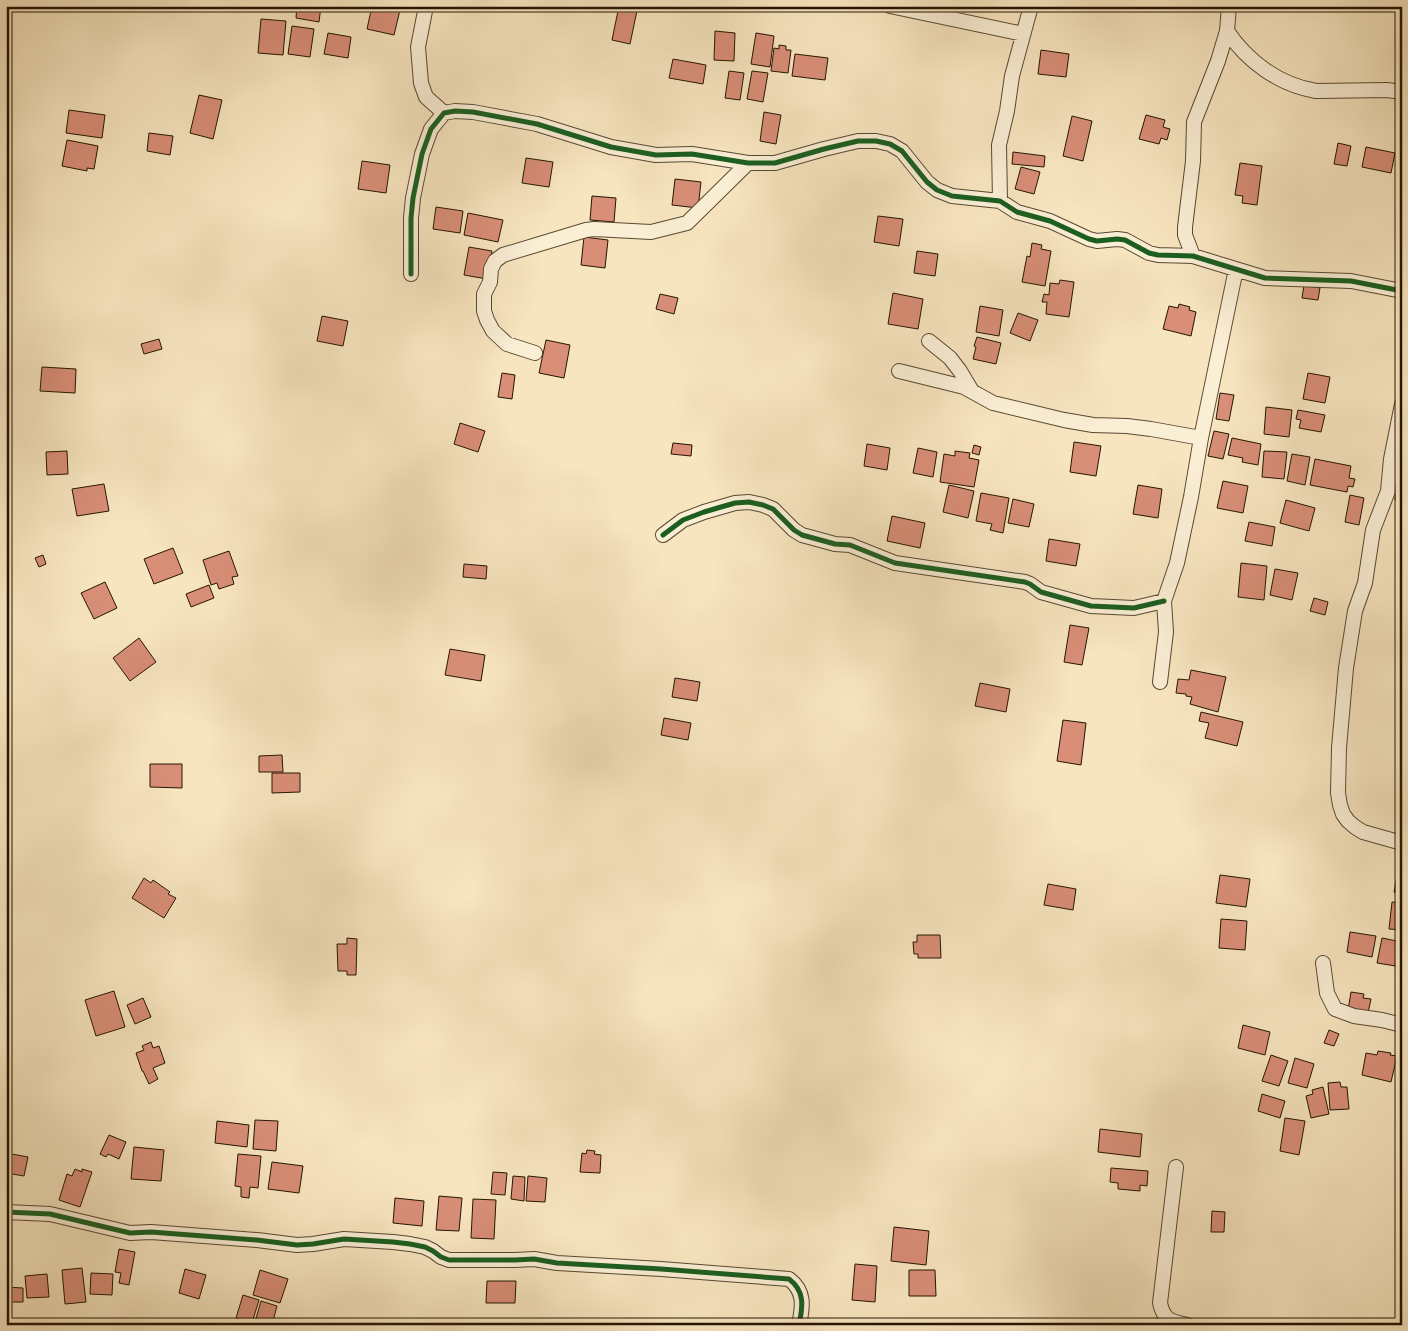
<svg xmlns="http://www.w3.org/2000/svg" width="1408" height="1331" viewBox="0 0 1408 1331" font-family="'Libre Caslon Text',serif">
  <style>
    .building { fill: #d88e77; stroke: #241501 }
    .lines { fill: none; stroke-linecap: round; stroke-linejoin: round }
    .street-casing { stroke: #594930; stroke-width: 16 }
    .street { stroke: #faeed5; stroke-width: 14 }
    .cycleway-casing { stroke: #faeed5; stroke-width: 8 }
    .cycleway { stroke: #1b5e20; stroke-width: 5 }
  </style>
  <rect width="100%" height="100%" fill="#f7e5bf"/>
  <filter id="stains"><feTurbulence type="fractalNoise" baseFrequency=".004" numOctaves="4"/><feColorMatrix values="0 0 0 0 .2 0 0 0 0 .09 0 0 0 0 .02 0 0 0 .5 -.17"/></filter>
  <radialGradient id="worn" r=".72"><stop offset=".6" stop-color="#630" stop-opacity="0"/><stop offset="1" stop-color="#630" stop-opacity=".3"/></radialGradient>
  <path class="building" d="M297,6H321L319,22L296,18Z
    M372,6H385L400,10L394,35L367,29Z
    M619,6H638L630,44L612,40Z
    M261,19L286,21L283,55L258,53Z
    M292,26L314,29L310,57L288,54Z
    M715,31L735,33L734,61L714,60Z
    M328,33L351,37L348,58L324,54Z
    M756,33L774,36L770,67L751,64Z
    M779,45L786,46V50H791L788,73L771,71L774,48L779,49Z
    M1041,50L1069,54L1066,77L1038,74Z
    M795,54L828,58L825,80L792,76Z
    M673,59L706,65L703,84L669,78Z
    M729,71L744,73L740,100L725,98Z
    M752,71L768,73L763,102L747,99Z
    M199,95L222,100L213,139L190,133Z
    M69,110L105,115L102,138L66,133Z
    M764,112L781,115L776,144L760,141Z
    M1146,115L1165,120L1163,127L1170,129L1167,140L1161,138L1159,144L1139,139Z
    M1072,116L1092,121L1083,161L1063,156Z
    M149,133L173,136L170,155L147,151Z
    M67,140L98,146L94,169L87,168V171L62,166Z
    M1338,143L1351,146L1347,166L1334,164Z
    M1366,147L1395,153L1391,173L1362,167Z
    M1013,152L1045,156L1044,167L1012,164Z
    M526,158L553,162L549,187L522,183Z
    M362,161L390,165L386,193L358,189Z
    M1240,163L1262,166L1257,205L1242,203L1243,196L1235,195Z
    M1021,167L1040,172L1034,194L1015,189Z
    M675,179L701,182L698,208L672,205Z
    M592,196L616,198L614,222L590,220Z
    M436,207L463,211L460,233L433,229Z
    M468,213L503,220L498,242L464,235Z
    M878,216L903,219L899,246L874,242Z
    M584,237L608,240L605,268L581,265Z
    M1032,243L1042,245L1041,249L1051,251L1045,286L1022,282L1027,256L1030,257Z
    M469,247L492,251L487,279L464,275Z
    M917,251L938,254L935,276L914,273Z
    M1060,280L1074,282L1069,317L1046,314L1047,302H1042L1044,294L1049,295L1050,283L1059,284Z
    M1304,285L1320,288L1318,300L1302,298Z
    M893,293L923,299L918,329L888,324Z
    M660,294L678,298L674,314L656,309Z
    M1179,304L1190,307L1189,310L1196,312L1191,336L1163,329L1169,306L1178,308Z
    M980,306L1003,310L999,336L976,332Z
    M1018,313L1038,320L1030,341L1010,333Z
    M322,316L348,321L343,346L317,341Z
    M977,337L1001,343L996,364L973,359L976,347L974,346Z
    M159,339L162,349L144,354L141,344Z
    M546,340L570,345L564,378L539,373Z
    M42,367L76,369L75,393L40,391Z
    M502,373L515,375L512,399L498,397Z
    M1308,373L1330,377L1325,403L1303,399Z
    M1220,393L1234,395L1229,421L1216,419Z
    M1266,407L1292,410L1289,437L1264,434Z
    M1298,410L1325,415L1321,432L1299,428L1301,420L1296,419Z
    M460,423L485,431L478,452L454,444Z
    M1214,431L1229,434L1223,459L1208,456Z
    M1232,438L1261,444L1258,465L1242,462L1243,458L1228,455Z
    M1074,442L1101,446L1096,476L1070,472Z
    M673,443L692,445L691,456L671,454Z
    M867,444L890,448L887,470L864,466Z
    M974,445L981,447L979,455L972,453Z
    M918,448L937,452L933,477L913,473Z
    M67,451L68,474L47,475L46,452Z
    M955,451L970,453L969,458L979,460L974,487L940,482L944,454L955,456Z
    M1264,451L1287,452L1284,479L1262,477Z
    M1292,454L1310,457L1305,485L1287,481Z
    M1315,459L1351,466L1349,478L1355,479L1353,487L1348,486L1347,492L1310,485Z
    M1401,469L1402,470V501L1395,500Z
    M1223,481L1248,486L1243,513L1217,508Z
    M104,484L109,511L77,516L72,489Z
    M949,485L974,491L968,518L943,512Z
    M1138,485L1162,489L1158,518L1133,514Z
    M981,493L1009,498L1003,533L990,530L992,524L976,521Z
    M1350,495L1364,498L1359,525L1345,522Z
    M1013,499L1034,504L1029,527L1008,523Z
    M1286,500L1315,508L1309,531L1280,523Z
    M892,516L925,523L920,548L887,541Z
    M1249,522L1275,527L1272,546L1245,541Z
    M1049,539L1080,544L1076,566L1046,561Z
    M173,548L183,573L154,584L144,559Z
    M229,551L238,576L232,577L234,584L219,589L217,583L211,585L203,560Z
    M43,555L46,564L39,567L35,558Z
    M1241,563L1267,566L1264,600L1238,597Z
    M464,564L487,566L486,579L463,577Z
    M1275,569L1298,573L1292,600L1270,595Z
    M105,582L117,608L94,619L81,593Z
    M209,585L214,598L191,607L186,594Z
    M1314,598L1328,602L1325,615L1310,611Z
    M1070,625L1089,628L1082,665L1064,662Z
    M139,638L156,662L130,681L113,658Z
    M450,649L485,655L481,681L445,675Z
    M1191,670L1226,677L1218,712L1190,704L1192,697L1186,696V694L1176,693L1178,679L1189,680Z
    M675,678L700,682L697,701L672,697Z
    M980,683L1010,689L1006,712L975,706Z
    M1201,712L1243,722L1237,746L1205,738L1209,723L1199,721Z
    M664,718L691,723L688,740L661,735Z
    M1063,720L1086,723L1081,765L1057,761Z
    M282,755L283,772H259V756Z
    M150,764H182V788L150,787Z
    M272,773H300V792L272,793Z
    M1398,871L1402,872V893L1394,892Z
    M1220,875L1250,879L1246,907L1216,903Z
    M144,878L151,883L153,880L170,892L168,894L176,898L164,918L132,898Z
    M1048,884L1076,889L1073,910L1044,905Z
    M1392,902L1402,903V930L1389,929Z
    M1221,919L1247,921L1245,950L1219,948Z
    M1350,932L1376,936L1372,957L1347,952Z
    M917,935H940L941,958H918V954H914L913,942H917Z
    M347,938L357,939L356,975H347V971H338L337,944H347Z
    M1382,938L1402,942V967L1377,963Z
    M114,991L125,1027L96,1036L85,1000Z
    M1351,992L1364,994L1363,998L1371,999L1368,1013L1348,1010Z
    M143,998L151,1017L135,1024L127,1005Z
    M1243,1025L1270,1032L1265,1055L1238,1048Z
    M1329,1030L1339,1034L1334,1046L1324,1043Z
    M151,1042L153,1048L159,1046L165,1063L153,1068L158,1079L149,1084L143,1071H142L136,1053L144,1050L142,1046Z
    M1378,1051L1391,1053L1390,1055L1397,1056L1391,1082L1362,1075L1366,1053L1377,1055Z
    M1271,1055L1288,1061L1279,1086L1262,1081Z
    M1295,1058L1314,1064L1307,1088L1288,1083Z
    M1340,1082L1341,1087H1347L1349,1109L1330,1110L1328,1083Z
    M1323,1087L1329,1114L1311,1118L1306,1096L1313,1094L1312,1090Z
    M1262,1094L1285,1101L1280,1118L1258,1111Z
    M1285,1118L1305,1121L1299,1155L1280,1151Z
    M255,1120L278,1121L276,1151L253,1149Z
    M217,1121L249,1125L247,1147L215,1143Z
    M1100,1129L1142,1134L1140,1157L1098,1152Z
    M109,1135L126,1142L119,1159L108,1154L106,1157L100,1154Z
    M134,1147L164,1150L161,1181L131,1179Z
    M587,1150L595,1151L594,1154L601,1155L600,1173L580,1172L582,1153L586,1154Z
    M6,1153L28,1157L24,1176L6,1173Z
    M238,1154L261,1156L258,1188L250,1187L249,1198L241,1197V1187L235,1186Z
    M272,1162L303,1166L299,1193L268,1189Z
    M1111,1168L1148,1171L1147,1186L1140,1185V1191L1118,1189V1183L1110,1182Z
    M75,1169L82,1172V1169L92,1172L80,1207L59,1200L67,1174L72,1176Z
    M493,1172L507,1173L505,1195L491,1194Z
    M513,1176L525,1177L524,1201L511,1199Z
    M528,1176L547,1178L545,1202L526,1201Z
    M439,1196L462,1198L459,1231L436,1230Z
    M395,1198L424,1201L422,1226L393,1223Z
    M473,1199L496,1200L494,1239L471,1238Z
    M1212,1211L1225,1212L1224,1232H1211Z
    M894,1227L929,1231L926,1265L891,1261Z
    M119,1249L135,1252L129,1285L119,1283L121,1273L115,1272Z
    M855,1264L877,1266L875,1302L852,1300Z
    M82,1268L86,1302L65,1304L62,1270Z
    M185,1269L206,1275L199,1299L179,1293Z
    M260,1270L288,1279L280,1303L253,1295Z
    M909,1270H935L936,1296H909Z
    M91,1273L113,1274L112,1295L90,1294Z
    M47,1274L49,1297L27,1298L25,1276Z
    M487,1281H516L515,1303H486Z
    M6,1287L23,1288V1302H6Z
    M243,1295L259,1300L252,1323L236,1318Z
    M261,1301L277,1306L272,1325H264L255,1322Z"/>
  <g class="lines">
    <g class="street-casing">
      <path id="street" d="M426,6L418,47L421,83L426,97L444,113
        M890,6L1023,34
        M1227,31C1247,61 1279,85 1316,91L1387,90L1402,92
        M1000,201L999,145L1007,111L1012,76L1031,6
        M1193,256L1185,235V227L1193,161L1194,122L1218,61L1227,31L1229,6
        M411,274V218L413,198L422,154L431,129L444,113L455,111L473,112L537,124L611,147L656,155L692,154L748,163H775L824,149L858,141H876L890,144L902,151L927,182L937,190L952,196L1000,201L1017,212L1050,221L1089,239L1097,241L1117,239L1125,240L1149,253L1158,255L1193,256L1265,278L1351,281L1402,291
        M929,341L950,358L960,371L972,391
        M535,353L507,344L493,331L487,320L484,311V294L490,282L491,269L495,261L503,255L586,230L594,229L651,232L687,223L748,163
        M899,371L964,387L993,403L1064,420L1093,425L1127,426L1151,429L1201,438
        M1402,404L1391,459L1388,491L1373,530L1365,583L1355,611L1346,668L1339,748L1338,793L1340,805L1343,814L1348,821L1355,827L1363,832L1402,843
        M663,535L683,520L704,512L735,503L749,502L763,505L773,509L794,530L802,535L835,544L850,545L895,563L1025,582L1030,584L1041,592L1091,606L1134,608L1164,601
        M1160,682L1166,632L1164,601L1177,563L1191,497L1201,438L1236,269
        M1323,963L1327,993L1335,1009L1354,1016L1382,1020L1402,1025
        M1176,1167L1160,1303C1164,1321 1171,1321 1187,1325
        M6,1212L50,1214L130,1233L151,1232L257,1240L297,1245L313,1244L344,1239L393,1242L410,1244L425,1247L433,1251L441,1257L449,1260H515L534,1259L557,1263L661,1269L789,1279C805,1291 803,1306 799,1325"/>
    </g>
    <use href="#street" class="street"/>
    <g class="cycleway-casing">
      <path id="cycleway" d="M411,274V218L413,198L422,154L431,129L444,113L455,111L473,112L537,124L611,147L656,155L692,154L748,163H775L824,149L858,141H876L890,144L902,151L927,182L937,190L952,196L1000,201L1017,212L1050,221L1089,239L1097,241L1117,239L1125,240L1149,253L1158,255L1193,256L1265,278L1351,281L1402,291
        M663,535L683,520L704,512L735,503L749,502L763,505L773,509L794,530L802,535L835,544L850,545L895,563L1025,582L1030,584L1041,592L1091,606L1134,608L1164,601
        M6,1212L50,1214L130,1233L151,1232L257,1240L297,1245L313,1244L344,1239L393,1242L410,1244L425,1247L433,1251L441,1257L449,1260H515L534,1259L557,1263L661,1269L789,1279C805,1291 803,1306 799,1325"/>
    </g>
    <use href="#cycleway" class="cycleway"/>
  </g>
  <rect width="1408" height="1331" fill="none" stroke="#f7e5bf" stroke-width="25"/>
  <rect x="8" y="8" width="1393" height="1316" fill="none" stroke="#241501" stroke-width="2.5"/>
  <rect x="12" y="12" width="1383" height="1306" fill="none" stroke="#241501"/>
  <rect width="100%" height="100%" filter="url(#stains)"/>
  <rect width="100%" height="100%" fill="url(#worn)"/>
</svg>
